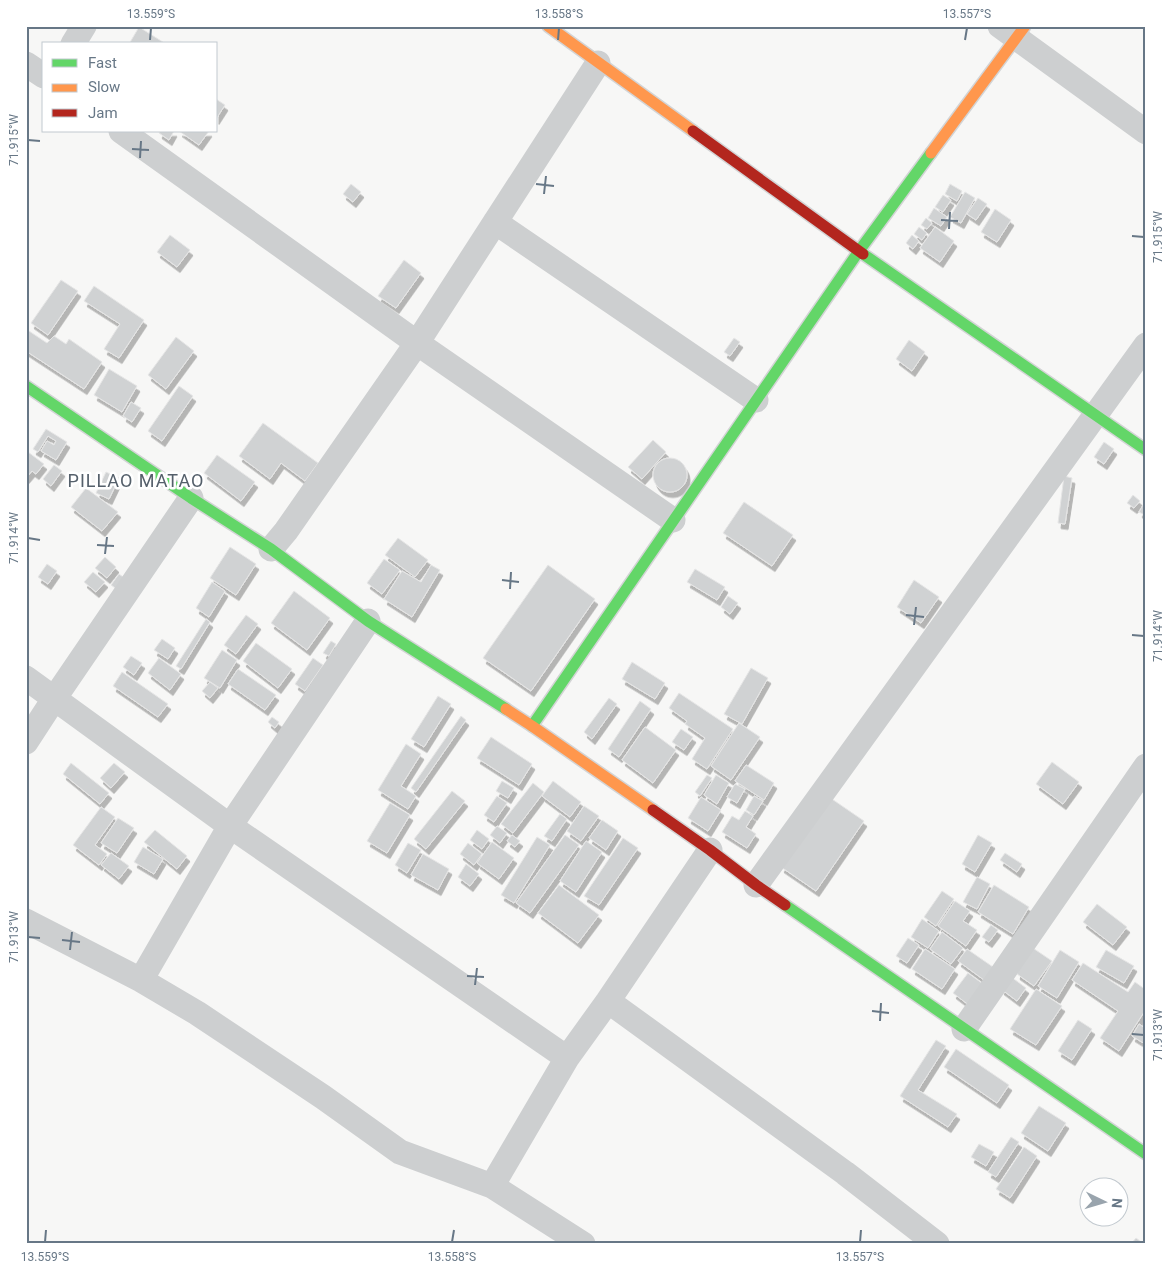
<svg xmlns="http://www.w3.org/2000/svg" width="1172" height="1270" viewBox="0 0 1172 1270" font-family="Roboto,sans-serif">
  <style>
    .building { fill: #d0d2d3; stroke: #e6e6e6; filter: url(#shadow) }
    .lines { fill: none; stroke-linecap: round; stroke-linejoin: round }
    .fast-casing { stroke: #d3d4d5; stroke-width: 14 }
    .slow-casing { stroke: #d3d4d5; stroke-width: 14 }
    .jam-casing { stroke: #d3d4d5; stroke-width: 14 }
    .street { stroke: #cdcfd0; stroke-width: 25 }
    .fast { stroke: #63d668; stroke-width: 11 }
    .slow { stroke: #ff974d; stroke-width: 11 }
    .jam { stroke: #b3261e; stroke-width: 11 }
    .ticks { fill: none; stroke: #677786; stroke-width: 2 }
    .labels { text-anchor: middle; dominant-baseline: central; stroke-width: 5; stroke-linejoin: round; paint-order: stroke }
    .neighbourhood-label { font-size: 18px; letter-spacing: 1px; fill: #55606b; stroke: #fff }
    .neatline { fill: none; stroke: #677786; stroke-width: 2 }
    .ticks-label { font-size: 12px; text-anchor: middle; fill: #677786 }
  </style>
  <defs>
    <filter id="shadow"><feDropShadow dx="3" dy="5.5" stdDeviation="0" flood-color="#0004"/></filter>
  </defs>
  <rect width="100%" height="100%" fill="#f7f7f6"/>
  <path class="building" d="M139,27L166,44H129Z
    M216,99L225,105L216,119Z
    M160,131H174L169,140L159,133Z
    M179,131H209L199,145Z
    M351,184L361,192L353,202L343,194Z
    M950,184L962,191L957,201L945,194Z
    M965,192L975,198L961,223L950,217Z
    M943,195L951,200L943,212L935,207Z
    M978,198L987,204L976,220L967,214Z
    M934,208L947,217L941,226L928,218Z
    M995,209L1011,220L997,242L981,232Z
    M926,218L932,223L927,229L921,225Z
    M919,227L927,233L922,240L914,234Z
    M935,227L954,241L940,262L920,248Z
    M170,235L190,250L177,267L157,252Z
    M912,235L919,241L913,249L906,243Z
    M404,260L421,273L396,308L378,296Z
    M61,280L78,291L48,335L31,323Z
    M94,286L144,320L119,358L104,349L120,324L84,301Z
    M26,329L47,343L54,336L66,344L69,339L102,362L84,389L26,351Z
    M176,337L194,351L166,389L148,375Z
    M734,338L740,342L730,356L724,352Z
    M909,340L925,352L912,371L896,359Z
    M109,369L137,386L122,412L94,395Z
    M179,386L193,396L162,441L148,431Z
    M131,402L141,408L132,422L123,416Z
    M263,423L318,463L305,481L281,463L270,479L239,456Z
    M46,429L67,442L56,460L41,451L47,441L54,445L56,441L48,436L38,452L33,449Z
    M653,440L666,452L642,479L628,467Z
    M1104,442L1114,449L1104,464L1094,457Z
    M28,452L44,464L36,474L32,471L26,478V454Z
    M217,455L255,482L241,501L204,473Z
    M653 475a17 17 0 1 1 34 0a17 17 0 1 1-34 0Z
    M54,465L62,471L51,486L43,479Z
    M106,472L119,478L109,499L96,493Z
    M1064,476L1072,478L1065,524L1058,523Z
    M86,488L118,512L102,531L71,507Z
    M1133,495L1140,501L1134,508L1127,503Z
    M1146,500V516L1139,512Z
    M744,502L793,535L772,566L723,533Z
    M398,538L428,560L415,577L385,555Z
    M230,547L256,564L236,595L210,578Z
    M105,557L116,567L107,578L95,568Z
    M384,559L400,570L382,594L367,583Z
    M47,564L57,571L48,584L38,577Z
    M431,565L440,570L412,617L384,599L402,571L421,582Z
    M548,565L595,599L531,691L483,658Z
    M695,569L725,587L717,600L687,582Z
    M93,572L105,582L96,592L84,582Z
    M119,574L130,582L122,593L111,585Z
    M914,580L939,597L921,623L897,607Z
    M212,582L225,591L209,617L196,608Z
    M294,591L330,618L307,650L271,623Z
    M728,596L738,603L730,614L721,607Z
    M246,615L258,624L236,654L224,645Z
    M206,619L210,622L181,669L176,666Z
    M162,639L175,648L168,659L154,650Z
    M331,641L336,644L329,656L323,653Z
    M256,643L292,669L278,688L243,661Z
    M222,650L237,660L220,688L204,678Z
    M131,656L142,663L134,675L123,667Z
    M159,658L181,674L170,690L148,673Z
    M313,658L323,665L305,691L295,684Z
    M632,662L665,683L655,699L622,679Z
    M751,668L768,678L742,724L724,714Z
    M238,669L276,695L265,710L228,684Z
    M122,672L168,704L158,717L113,686Z
    M210,682L218,688L210,698L202,691Z
    M679,693L733,729L707,769L692,759L705,738L685,724L687,721L669,708Z
    M438,696L451,704L424,747L411,739Z
    M609,698L617,704L592,739L584,732Z
    M640,701L651,709L619,757L608,749Z
    M461,716L466,720L416,792L411,788Z
    M272,717L279,722L275,728L268,722Z
    M739,723L760,737L731,780L711,766Z
    M645,727L676,750L653,783L622,760Z
    M681,729L693,737L684,750L672,742Z
    M491,737L532,764L519,785L477,758Z
    M406,744L421,754L401,786L416,796L408,809L378,790Z
    M1052,762L1079,782L1063,804L1036,784Z
    M71,763L109,793L100,804L63,774Z
    M114,763L125,772L111,788L100,778Z
    M746,765L774,783L764,800L735,781Z
    M707,775L712,778L700,796L695,792Z
    M716,775L729,783L717,804L704,795Z
    M502,781L514,788L508,798L496,791Z
    M553,781L581,802L570,817L542,796Z
    M533,783L544,792L513,833L501,824Z
    M735,784L745,789L737,803L727,797Z
    M452,791L465,801L426,849L414,839Z
    M497,796L507,803L494,822L484,815Z
    M754,796L763,801L754,815L746,810Z
    M701,797L721,810L708,831L688,818Z
    M829,797L864,821L816,891L781,867Z
    M390,803L410,815L387,853L367,841Z
    M584,806L599,816L581,841L567,831Z
    M101,807L115,817L95,845L107,854L99,865L73,845Z
    M745,811L753,816L746,827L756,834L747,848L722,832L732,816L739,820Z
    M560,814L567,819L552,841L544,836Z
    M118,818L134,828L117,853L101,843Z
    M602,820L618,831L606,850L589,838Z
    M497,826L507,833L500,843L490,835Z
    M155,830L187,856L177,869L144,842Z
    M477,830L489,839L482,849L470,840Z
    M512,835L520,841L515,847L507,841Z
    M565,835L579,845L530,913L516,903Z
    M978,835L992,843L975,872L962,864Z
    M537,837L550,845L514,903L501,895Z
    M623,838L638,848L599,905L584,896Z
    M586,841L602,852L576,892L560,881Z
    M492,842L514,858L499,879L477,863Z
    M408,843L421,850L407,873L395,865Z
    M468,843L482,854L474,865L460,854Z
    M143,847L163,859L154,874L134,862Z
    M111,853L129,866L119,879L101,865Z
    M1005,853L1022,864L1017,872L1000,860Z
    M423,854L449,869L438,890L411,875Z
    M466,864L479,874L470,886L458,877Z
    M977,877L990,884L977,909L963,902Z
    M559,885L599,915L578,943L538,913Z
    M994,885L1029,907L1013,934L978,912Z
    M942,891L954,899L936,926L924,917Z
    M955,901L970,911L963,921L977,930L966,946L938,926Z
    M1097,904L1127,927L1113,945L1083,922Z
    M922,919L939,931L928,948L911,937Z
    M991,925L998,930L989,942L982,937Z
    M942,932L963,948L951,964L930,949Z
    M908,938L919,945L907,963L896,956Z
    M1027,944L1052,961L1034,986L1017,974Z
    M925,949L955,969L942,989L912,969Z
    M967,949L993,967L984,980L958,961Z
    M1060,950L1079,962L1057,998L1038,986Z
    M1106,950L1134,966L1124,983L1096,967Z
    M1083,963L1128,992L1135,982L1146,990V1009L1119,1051L1100,1038L1118,1011L1072,980Z
    M968,973L990,989L974,1009L953,993Z
    M1010,976L1026,988L1017,1001L1001,989Z
    M1036,989L1062,1006L1036,1045L1010,1029Z
    M1078,1020L1092,1029L1072,1060L1058,1051Z
    M1139,1024L1146,1029L1145,1044L1132,1036Z
    M936,1040L946,1046L918,1090L957,1114L948,1127L900,1096Z
    M956,1049L1009,1085L997,1103L944,1067Z
    M1039,1106L1066,1123L1048,1151L1021,1133Z
    M1011,1137L1019,1142L996,1177L988,1172Z
    M979,1144L994,1152L986,1166L971,1157Z
    M1024,1147L1037,1156L1010,1198L996,1189Z
    M1136,1238L1144,1244H1131Z"/>
  <g class="lines">
    <g class="fast-casing">
      <path id="fast" d="M863,254L1146,450
        M26,386L191,498L271,549L368,621L506,709
        M532,726L859,251L931,153
        M785,905L1146,1154"/>
    </g>
    <g class="slow-casing">
      <path id="slow" d="M548,26L693,131
        M931,153L1025,26
        M506,709L532,726L653,810"/>
    </g>
    <g class="jam-casing">
      <path id="jam" d="M693,131L863,254
        M653,810L710,850L756,885L785,905"/>
    </g>
    <path class="street" d="M1000,26L1146,132
      M73,44L84,26
      M26,64L44,76
      M121,131L417,343L673,520
      M495,222L756,400
      M271,549L286,531L417,343L598,63
      M26,678L230,826L567,1058
      M26,742L54,699L191,498
      M756,885L1146,345
      M26,921L141,980L197,1013L323,1097L400,1152L492,1186
      M141,980L230,826L368,621
      M608,1001L845,1173L937,1244
      M964,1029L1146,766
      M583,1244L492,1186L567,1058L608,1001L710,850"/>
    <use href="#fast" class="fast"/>
    <use href="#slow" class="slow"/>
    <use href="#jam" class="jam"/>
  </g>
  <path class="ticks" d="M150,40L151,28M558,40L559,28M965,40L967,28M28,140L40,141M132,149L149,150M140,158L141,141M536,184L554,186M544,194L546,176M941,220L958,221M949,229L950,212M1132,236L1144,237M28,538L40,540M97,545L114,546M105,554L107,537M502,580L519,582M510,589L511,572M906,615L924,617M914,625L916,607M1132,635L1144,636M28,937L40,938M62,940L80,942M70,950L72,932M467,976L484,977M475,985L477,968M872,1011L889,1013M880,1021L881,1003M1132,1034L1144,1035M45,1242L46,1230M452,1242L454,1230M860,1242L861,1230"/>
  <g class="labels">
    <g class="neighbourhood-label">
      <text x="136" y="480">PILLAO MATAO</text>
    </g>
  </g>
  <rect width="1172" height="1270" fill="none" stroke="#ffffff" stroke-width="55"/>
  <rect x="42" y="42" width="175" height="90" fill="#ffffff" stroke="#c2c9cf"/>
  <rect x="52" y="59" width="25" height="8" fill="#63d668" stroke="#c2c9cf"/>
  <text x="88" y="68" font-size="15" fill="#677786">Fast</text>
  <rect x="52" y="84" width="25" height="8" fill="#ff974d" stroke="#c2c9cf"/>
  <text x="88" y="92" font-size="15" fill="#677786">Slow</text>
  <rect x="52" y="109" width="25" height="8" fill="#b3261e" stroke="#c2c9cf"/>
  <text x="88" y="118" font-size="15" fill="#677786">Jam</text>
  <g transform="translate(1104 1202) rotate(95)"><circle r="24" fill="#ffffff" stroke="#c2c9cf"/>
  <path d="M0-4L9 19L0 12L-9 19Z" fill="#99a4ad"/>
  <text y="-8" font-size="14" font-weight="bold" text-anchor="middle" fill="#677786">N</text>
  </g>
  <rect x="28" y="28" width="1116" height="1214" class="neatline"/>
  <g class="ticks-label">
    <text x="151" y="18">13.559°S</text>
    <text x="559" y="18">13.558°S</text>
    <text x="967" y="18">13.557°S</text>
    <text transform="translate(14 140) rotate(-90)" y="4">71.915°W</text>
    <text transform="translate(1158 237) rotate(-90)" y="4">71.915°W</text>
    <text transform="translate(14 538) rotate(-90)" y="4">71.914°W</text>
    <text transform="translate(1158 636) rotate(-90)" y="4">71.914°W</text>
    <text transform="translate(14 937) rotate(-90)" y="4">71.913°W</text>
    <text transform="translate(1158 1035) rotate(-90)" y="4">71.913°W</text>
    <text x="45" y="1261">13.559°S</text>
    <text x="452" y="1261">13.558°S</text>
    <text x="860" y="1261">13.557°S</text>
  </g>
</svg>
